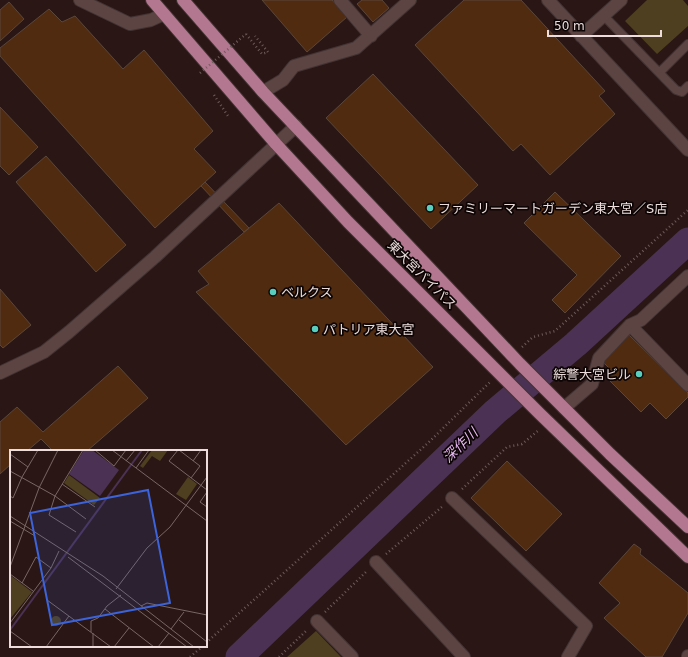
<svg xmlns="http://www.w3.org/2000/svg" width="688" height="657" viewBox="0 0 688 657" font-family="'DejaVu Sans','Noto Sans JP',sans-serif">
  <style>
    .green { fill: #4d3f1f }
    .lines { fill: none; stroke-linecap: round; stroke-linejoin: round }
    .river { stroke: #4b3153; stroke-width: 27 }
    .building { fill: #502b10; stroke: #5a473a }
    .service-casing { stroke: #423333; stroke-width: 10 }
    .minor-casing { stroke: #423333; stroke-width: 14 }
    .tertiary-casing { stroke: #423333; stroke-width: 14 }
    .trunk-casing { stroke: #423333; stroke-width: 14 }
    .path { stroke: #6e5c5b; stroke-width: 2.5; stroke-dasharray: 1 3; stroke-linecap: butt }
    .service { stroke: #5c4442; stroke-width: 8 }
    .minor { stroke: #5c4442; stroke-width: 12 }
    .tertiary { stroke: #5c4442; stroke-width: 12 }
    .trunk { stroke: #b37790; stroke-width: 12 }
    .path-bridge { stroke: #6e5c5b; stroke-width: 2.5; stroke-dasharray: 1 3; stroke-linecap: butt }
    .poi-dot { fill: #59cebe; stroke: #0d0505; stroke-width: 1.5 }
    .labels { text-anchor: middle; dominant-baseline: central; stroke-width: 3.5; stroke-linejoin: round; paint-order: stroke }
    .poi-label { font-size: 13px; fill: #ecdddc; stroke: #0d0505; text-anchor: start }
    .street-label { font-size: 13px; fill: #ecdddc; stroke: #0d0505 }
    .water-label { font-size: 14px; font-style: italic; fill: #e6b7f3; stroke: #0d0505 }
    .inset-river { fill: none; stroke: #4b3153; stroke-width: 2 }
    .inset-road { fill: none; stroke: #786665; stroke-width: 1 }
    .view { fill: #3c63d9; fill-opacity: 0.15; stroke: #3c63d9; stroke-width: 2 }
    .inset-edge { fill: none; stroke: #ecdddc; stroke-width: 2 }
  </style>
  <rect width="100%" height="100%" fill="#2a1615"/>
  <path class="green" d="M647,0H683L688,6V26L657,54L625,21Z
    M316,631L341,657H287Z"/>
  <g class="lines">
    <path class="river" d="M239,657L495,412L576,344L688,241"/>
  </g>
  <path class="building" d="M262,0H332L347,17L307,52Z
    M362,0H382L389,8L373,22L357,4Z
    M464,0H521L605,91L599,96L615,114L550,175L521,144L513,151L415,45Z
    M9,2L24,19L0,41V10Z
    M49,9L62,22L75,16L123,69L144,50L213,131L194,149L216,172L155,228L0,56V48Z
    M373,74L478,185L431,229L326,118Z
    M0,107L38,147L9,175L0,166Z
    M46,156L126,245L96,272L16,182Z
    M205,182L249,228L244,232L201,186Z
    M555,192L621,256L565,313L552,300L577,275L524,223Z
    M279,203L433,367L346,445L196,292L209,284L198,271Z
    M0,289L31,325L3,348L0,345Z
    M629,335L688,393V397L666,419L650,403L641,412L606,377L612,371L602,361Z
    M118,366L148,398L87,451H53L41,439L27,451H11V464L0,474V422L17,407L43,432Z
    M507,461L562,514L526,551L471,498Z
    M634,544L641,549L640,554L688,593V613L662,657H646L604,618L620,603L599,583Z"/>
  <g class="lines">
    <g class="service-casing">
      <path id="service" d="M604,16L676,90L682,92L688,86
        M660,72L688,44"/>
    </g>
    <g class="minor-casing">
      <path id="minor" d="M80,0L130,24L151,20L164,14
        M340,0L371,36
        M548,0L688,150
        M581,36L621,0
        M263,92L283,80L294,66L356,48L410,0
        M630,325L688,385
        M564,408L592,384L599,358L630,325L641,320L688,276
        M452,498L586,626L568,657
        M376,562L464,657
        M317,621L352,657"/>
    </g>
    <g class="tertiary-casing">
      <path id="tertiary" d="M0,373L44,352L69,332L155,257L296,126
        M688,657V656"/>
    </g>
    <g class="trunk-casing">
      <path id="trunk" d="M152,0L276,144L348,222L540,414L688,557
        M183,0L263,92L520,364L610,454L688,527"/>
    </g>
    <path class="path" d="M246,34L262,54L268,52L255,36
      M214,95L228,116
      M522,347L533,337L555,331L688,210
      M462,489L507,447L522,444L539,430
      M386,554L443,506
      M325,612L367,571
      M206,643L428,443L490,382
      M190,657L203,646
      M279,657L307,630"/>
    <use href="#service" class="service"/>
    <use href="#minor" class="minor"/>
    <use href="#tertiary" class="tertiary"/>
    <use href="#trunk" class="trunk"/>
    <path class="path-bridge" d="M200,73L246,34"/>
  </g>
  <g class="poi-dot">
    <circle cx="430" cy="208" r="4"/>
    <circle cx="273" cy="292" r="4"/>
    <circle cx="315" cy="329" r="4"/>
    <circle cx="639" cy="374" r="4"/>
  </g>
  <g class="labels">
    <g class="poi-label">
      <text x="438" y="208">ファミリーマートガーデン東大宮／S店</text>
      <text x="281" y="292">ベルクス</text>
      <text x="323" y="329">パトリア東大宮</text>
      <text x="631" y="374" text-anchor="end">綜警大宮ビル</text>
    </g>
    <g class="street-label">
      <text transform="translate(422 275) rotate(45)">東大宮バイパス</text>
    </g>
    <g class="water-label">
      <text transform="translate(460 445) rotate(-44)">深作川</text>
    </g>
  </g>
  <g transform="translate(10 450)">
    <rect width="197" height="197" fill="#2a1615"/>
    <path d="M142,0H158L150,11L142,6L133,18L130,16ZM59,25L90,48L84,55L54,33ZM178,27L187,34L176,50L166,44ZM0,125L22,142L0,169ZM41 171a5 5 0 1 1 10 0a5 5 0 1 1-10 0Z" fill="#4d3f1f"/>
    <path d="M74,0H82L109,20L90,46L59,24Z" fill="#4b3153"/>
    <path class="inset-river" d="M0,180L132,0"/>
    <path class="inset-road" d="M85,0L104,16L116,0M102,0L197,71M168,0L159,11L197,40M169,0L190,16L181,28M0,4L18,17M116,11L125,0M183,11L191,0M126,18L139,0M0,21L45,46L76,69M52,34L85,57M197,42L190,52L197,57M0,46L3,48L12,27L28,0M0,66L93,126L184,197M0,71L25,86M66,82L39,65L45,46L73,0M58,107L177,197M0,117L29,38L48,0M0,124L23,141M12,133L26,107L41,118M106,139L137,98L160,77L197,27M37,150L101,197M131,156L137,153L197,165M95,159L144,197M169,170L197,192M0,173L41,118L49,101M161,179L174,162M0,181L22,197M81,182V171L88,168L97,156L111,145M83,183V197M36,197L59,166M104,197L119,178M148,197L159,183"/>
    <path class="view" d="M138,40L160,153L42,175L20,63Z"/>
    <rect width="197" height="197" class="inset-edge"/>
  </g>
  <path d="M548 30v6h113v-6" fill="none" stroke="#ecdddc" stroke-width="2"/>
  <text x="554" y="30" font-size="12" fill="#ecdddc" stroke="#0d0505" stroke-width="3" paint-order="stroke">50 m</text>
</svg>
